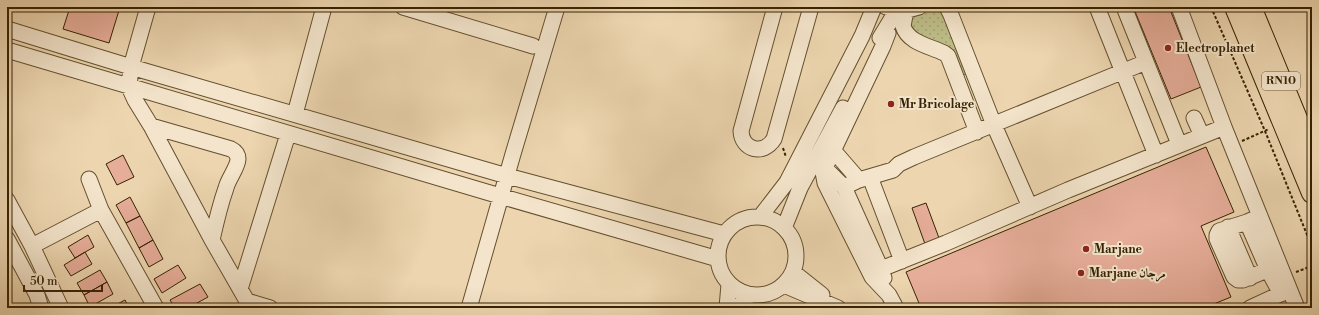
<svg xmlns="http://www.w3.org/2000/svg" width="1319" height="315" viewBox="0 0 1319 315" font-family="'Libre Bodoni',Amiri,serif">
  <style>
    .green { fill: url(#green-dots); stroke: #7a7045 }
    .building { fill: #e6ad99; stroke: #372303 }
    .lines { fill: none; stroke-linecap: round; stroke-linejoin: round }
    .minor-casing { stroke: #64502e; stroke-width: 17 }
    .major-casing { stroke: #372303; stroke-width: 22 }
    .path { stroke: #372303; stroke-width: 2; stroke-dasharray: 3 2; stroke-linecap: butt }
    .minor { stroke: #f3e4cb; stroke-width: 15 }
    .major { stroke: #ecd5af; stroke-width: 20 }
    .poi-dot { fill: #8f2418; stroke: #f3e4cb; stroke-width: 1.5 }
    .labels { text-anchor: middle; dominant-baseline: central; stroke-width: 4; stroke-linejoin: round; paint-order: stroke }
    .shield { fill: #f3e4cb; stroke: #6f5d3f; stroke-width: 1 }
    .shield-label { font-size: 11px; font-weight: bold; fill: #372303 }
    .poi-label { font-size: 12px; font-weight: bold; fill: #372303; stroke: #f3e4cb; text-anchor: start }
  </style>
  <defs>
    <pattern id="green-dots" width="8" height="8" patternUnits="userSpaceOnUse"><rect width="8" height="8" fill="#bdbc87"/><path d="M2 2h.1M6 6h.1" fill="none" stroke="#a3a173" stroke-width="1.8" stroke-linecap="round"/></pattern>
  </defs>
  <rect width="100%" height="100%" fill="#ecd5af"/>
  <filter id="stains"><feTurbulence type="fractalNoise" baseFrequency=".005" numOctaves="4"/><feColorMatrix values="0 0 0 0 .2 0 0 0 0 .09 0 0 0 0 .02 0 0 0 .5 -.17"/></filter>
  <radialGradient id="worn" r=".72"><stop offset=".6" stop-color="#630" stop-opacity="0"/><stop offset="1" stop-color="#630" stop-opacity=".3"/></radialGradient>
  <path class="green" d="M931,9L940,11L944,14L968,73L959,77L950,51L911,33L906,19L924,10Z"/>
  <path class="building" d="M70,7H120L109,43L63,29Z
    M1140,7H1169L1201,87L1171,99L1134,9Z
    M1206,147L1234,212L1201,226L1231,297L1204,308H921L906,272Z
    M123,155L134,177L117,185L106,164Z
    M130,197L140,216L126,223L116,205Z
    M926,203L939,238L925,244L912,208Z
    M140,216L153,240L139,248L126,223Z
    M88,235L94,247L75,258L68,247Z
    M153,240L163,259L149,267L139,248Z
    M85,252L92,264L71,276L64,265Z
    M178,265L186,278L162,293L154,279Z
    M100,270L107,282L84,295L77,283Z
    M107,282L113,294L90,307L84,295Z
    M200,284L208,297L188,308H175L170,300Z
    M125,300L129,308H110Z"/>
  <g class="lines">
    <g class="minor-casing">
      <path id="minor" d="M148,7L131,67L129,87L135,100L151,126L212,240L251,308
        M403,7L533,46
        M775,7L741,131C742,150 763,156 774,139L811,7
        M886,7C897,11 908,11 919,7
        M947,7L951,15L994,125L1030,207
        M1097,7L1156,155
        M1124,7L1179,144
        M1179,7L1224,127
        M906,10L903,26C908,43 930,46 944,53L948,56L977,132
        M7,29L131,67L507,176L724,234
        M885,30L888,33L883,46L823,172L825,183L872,277L889,295L896,308
        M880,38L897,10
        M7,50L500,196L718,259
        M295,114L324,7
        M1194,118L1202,136
        M151,126L231,149C235,151 238,154 238,159C238,167 228,179 226,188C220,205 216,222 212,240
        M833,150L859,180
        M825,168L844,187L881,269L884,278
        M870,177L902,261
        M89,179L101,210L156,308
        M844,187L859,180L893,170L899,164L914,157L1146,62
        M7,200L32,246L61,308
        M1260,216L1247,222L1219,231L1217,235V239L1234,277L1238,280H1243L1279,265
        M718 256a39 39 0 1 1 78 0a39 39 0 1 1-78 0Z
        M760,217L787,182L862,36L874,7
        M1247,222L1268,270L1281,294
        M1228,227L1250,278
        M784,228L800,188L843,108
        M7,239L37,295L41,308
        M32,246L101,210
        M881,269L946,243L1068,190L1224,127L1297,308
        M793,272L822,295
        M784,285L838,308
        M240,289L288,134
        M247,301L270,308
        M469,308L513,154L557,7
        M727,308L729,284
        M737,308L750,295
        M1250,308L1289,290"/>
    </g>
    <g class="major-casing">
      <path id="major" d="M1235,7L1312,193
        M1251,7L1312,155"/>
    </g>
    <path class="path" d="M1211,7L1265,131L1312,247
      M7,9L11,17
      M1242,141L1269,129
      M783,148L786,157
      M1296,272L1312,266"/>
    <use href="#minor" class="minor"/>
    <use href="#major" class="major"/>
  </g>
  <g class="poi-dot">
    <circle cx="1168" cy="48" r="4"/>
    <circle cx="891" cy="104" r="4"/>
    <circle cx="1086" cy="249" r="4"/>
    <circle cx="1081" cy="273" r="4"/>
  </g>
  <g class="labels">
    <rect class="shield" x="1262" y="72" width="38" height="18" rx="3"/>
    <g class="shield-label">
      <text x="1281" y="81">RN10</text>
    </g>
    <g class="poi-label">
      <text x="1176" y="48">Electroplanet</text>
      <text x="899" y="104">Mr Bricolage</text>
      <text x="1094" y="249">Marjane</text>
      <text x="1089" y="273">Marjane مرجان</text>
    </g>
  </g>
  <rect width="1319" height="315" fill="none" stroke="#ecd5af" stroke-width="24"/>
  <rect x="8" y="8" width="1303" height="299" fill="none" stroke="#372303" stroke-width="2"/>
  <rect x="12" y="12" width="1295" height="291" fill="none" stroke="#372303"/>
  <path d="M24 285v6h78v-6" fill="none" stroke="#372303" stroke-width="2"/>
  <text x="30" y="285" font-size="12" fill="#372303" stroke="#f3e4cb" stroke-width="3" paint-order="stroke">50 m</text>
  <rect width="100%" height="100%" filter="url(#stains)"/>
  <rect width="100%" height="100%" fill="url(#worn)"/>
</svg>
